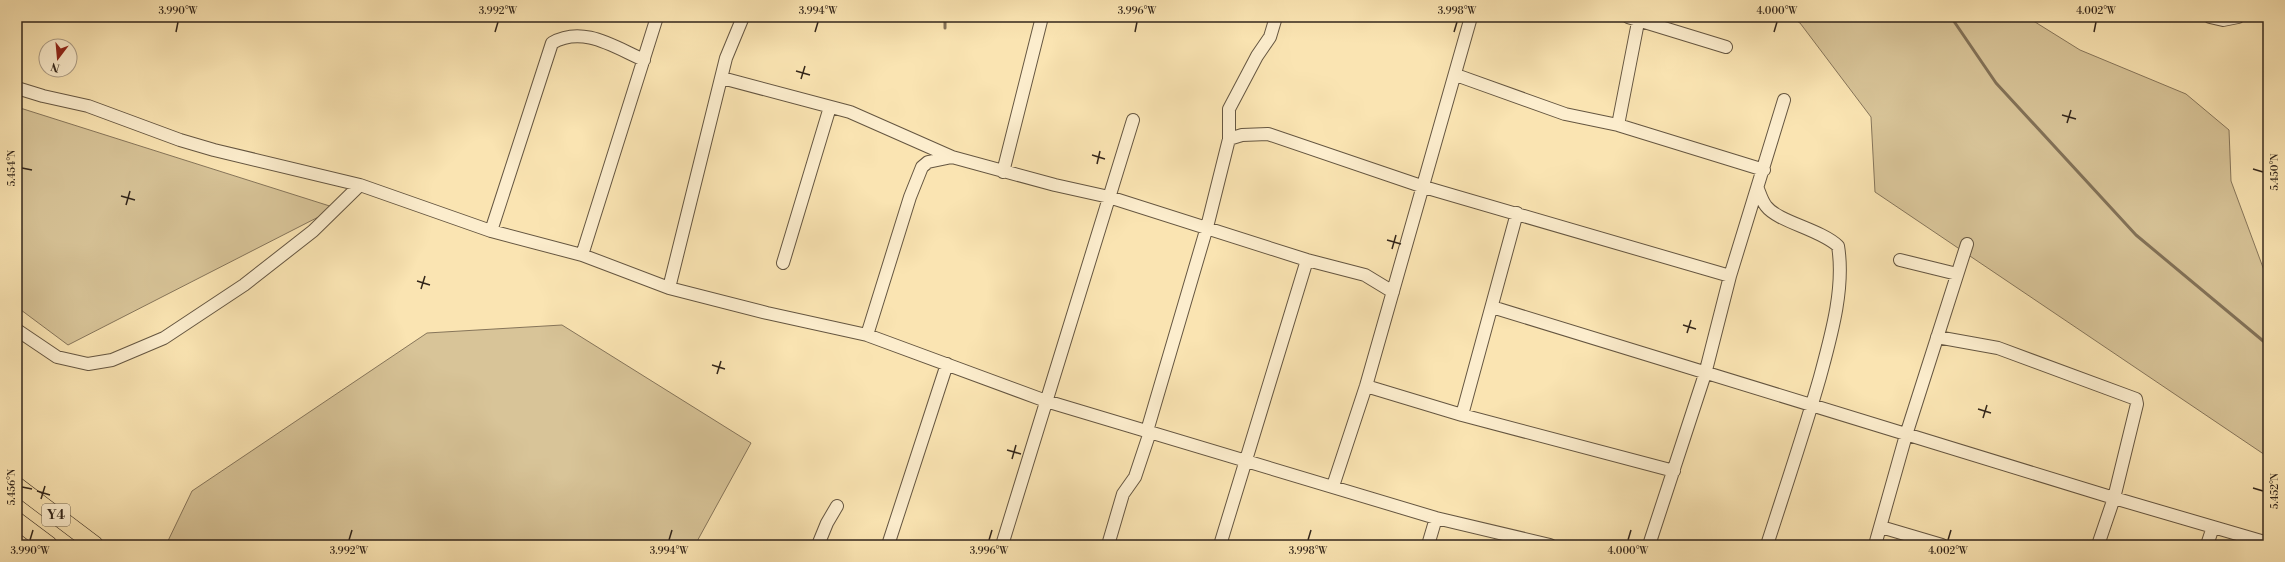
<svg xmlns="http://www.w3.org/2000/svg" width="2285" height="562" viewBox="0 0 2285 562" font-family="'Libre Bodoni',serif">
  <style>
    .green { fill: #d8c498; stroke: #86755a }
    .lines { fill: none; stroke-linecap: round; stroke-linejoin: round }
    .stream { stroke: #827157; stroke-width: 3 }
    .minor-casing { stroke: #655641; stroke-width: 14 }
    .highway-casing { stroke: #33261b; stroke-width: 18 }
    .minor { stroke: #fcedcd; stroke-width: 12 }
    .highway { stroke: #fae4b2; stroke-width: 17 }
    .ticks { fill: none; stroke: #33261b; stroke-width: 1.5 }
    .labels { text-anchor: middle; dominant-baseline: central; stroke-width: 3; stroke-linejoin: round; paint-order: stroke }
    .shield { fill: #fcedcd; stroke: #6f6250; stroke-width: 1 }
    .shield-label { font-size: 13px; font-weight: bold; fill: #33261b }
    .neatline { fill: none; stroke: #33261b; stroke-width: 1.5 }
    .ticks-label { font-size: 10px; text-anchor: middle; fill: #33261b }
  </style>
  <rect width="100%" height="100%" fill="#fae4b2"/>
  <filter id="stains"><feTurbulence type="fractalNoise" baseFrequency=".005" numOctaves="4"/><feColorMatrix values="0 0 0 0 .2 0 0 0 0 .09 0 0 0 0 .02 0 0 0 .5 -.17"/></filter>
  <radialGradient id="worn" r=".72"><stop offset=".6" stop-color="#630" stop-opacity="0"/><stop offset="1" stop-color="#630" stop-opacity=".3"/></radialGradient>
  <path class="green" d="M1790,17H2027L2080,50L2186,94L2229,130L2231,181L2268,281V457L1875,192L1871,117L1800,23Z
    M17,107L336,208L68,345L17,307Z
    M562,325L751,443L695,545H166L192,491L427,333Z"/>
  <g class="lines">
    <path class="stream" d="M945,17V28
      M1951,17L1996,83L2136,235L2268,345"/>
    <g class="minor-casing">
      <path id="minor" d="M1628,17L1726,47
        M2210,17L2223,20L2238,17
        M1456,75L1565,114L1618,125L1764,170
        M722,78L850,112L952,157L1055,185L1109,197L1307,260L1365,275L1393,292
        M17,88L43,96L88,106L180,140L214,150L360,185
        M1618,125L1639,17
        M1229,139L1242,135L1268,134L1424,187L1730,276
        M1003,172L1042,17
        M1758,189C1760,194 1762,201 1766,206C1778,222 1820,229 1838,246C1845,288 1831,336 1820,377C1804,433 1785,489 1767,545
        M491,231L552,43C583,25 614,47 644,60
        M582,255L657,17
        M1900,260L1957,274
        M783,263L830,107
        M669,288L726,58L743,17
        M1492,307L2114,498L2268,543
        M17,330L57,357L88,364L112,360L164,338L244,285L313,231L360,185L491,231L582,255L669,288L767,313L867,335L1046,401L1436,518L1550,545
        M867,335L910,197L922,167L928,162L952,157
        M1937,337L1998,348L2136,399L2137,404L2114,498L2098,545
        M1366,386L1462,415L1674,471
        M1462,415L1517,213
        M1147,431L1207,227L1229,139V109L1257,56L1270,37L1276,17
        M1333,486L1366,386L1471,17
        M1881,527L1942,545
        M818,545L827,523L837,506
        M888,545L947,364
        M1002,545L1133,120
        M1108,545L1123,494L1135,477L1150,432
        M1220,545L1307,260
        M1428,545L1436,518
        M1649,545L1705,374L1730,276L1784,100
        M1875,545L1906,435L1967,244
        M2207,545L2213,527"/>
    </g>
    <g class="highway-casing">
      <path id="highway" d="M17,486L95,545
        M17,521L49,545"/>
    </g>
    <use href="#minor" class="minor"/>
    <use href="#highway" class="highway"/>
  </g>
  <path class="ticks" d="M176,32L178,22M495,32L498,22M815,32L818,22M1135,32L1137,22M1454,32L1457,22M1774,32L1777,22M2094,32L2096,22M796,71L810,75M801,79L805,66M2062,115L2076,119M2067,123L2071,110M1092,155L1105,159M1097,164L1100,151M22,168L32,170M2253,169L2263,172M121,196L135,200M126,205L130,191M1387,240L1401,244M1392,249L1396,235M417,281L430,285M421,289L425,276M1683,325L1696,329M1687,333L1691,320M712,365L725,369M717,374L721,361M1978,409L1991,413M1983,418L1987,405M1007,450L1021,454M1012,459L1016,445M22,487L32,489M2253,488L2263,491M37,491L50,495M41,499L45,486M30,540L33,530M349,540L352,530M669,540L672,530M989,540L992,530M1308,540L1311,530M1628,540L1631,530M1948,540L1951,530"/>
  <g class="labels">
    <rect class="shield" x="42" y="504" width="28" height="22" rx="3"/>
    <g class="shield-label">
      <text x="56" y="515">Y4</text>
    </g>
  </g>
  <rect width="2285" height="562" fill="none" stroke="#fae4b2" stroke-width="44"/>
  <g transform="translate(58 58) rotate(196)"><circle r="19" fill="#fcedcd" stroke="#ac9d86"/>
  <path d="M0-3L7 15L0 10L-7 15Z" fill="#8f2418"/>
  <text y="-6" font-size="11" font-weight="bold" text-anchor="middle" fill="#33261b">N</text>
  </g>
  <rect x="22" y="22" width="2241" height="518" class="neatline"/>
  <g class="ticks-label">
    <text x="178" y="14">3.990°W</text>
    <text x="498" y="14">3.992°W</text>
    <text x="818" y="14">3.994°W</text>
    <text x="1137" y="14">3.996°W</text>
    <text x="1457" y="14">3.998°W</text>
    <text x="1777" y="14">4.000°W</text>
    <text x="2096" y="14">4.002°W</text>
    <text transform="translate(11 168) rotate(-90)" y="4">5.454°N</text>
    <text transform="translate(2274 172) rotate(-90)" y="4">5.450°N</text>
    <text transform="translate(11 487) rotate(-90)" y="4">5.456°N</text>
    <text transform="translate(2274 491) rotate(-90)" y="4">5.452°N</text>
    <text x="30" y="554">3.990°W</text>
    <text x="349" y="554">3.992°W</text>
    <text x="669" y="554">3.994°W</text>
    <text x="989" y="554">3.996°W</text>
    <text x="1308" y="554">3.998°W</text>
    <text x="1628" y="554">4.000°W</text>
    <text x="1948" y="554">4.002°W</text>
  </g>
  <rect width="100%" height="100%" filter="url(#stains)"/>
  <rect width="100%" height="100%" fill="url(#worn)"/>
</svg>
